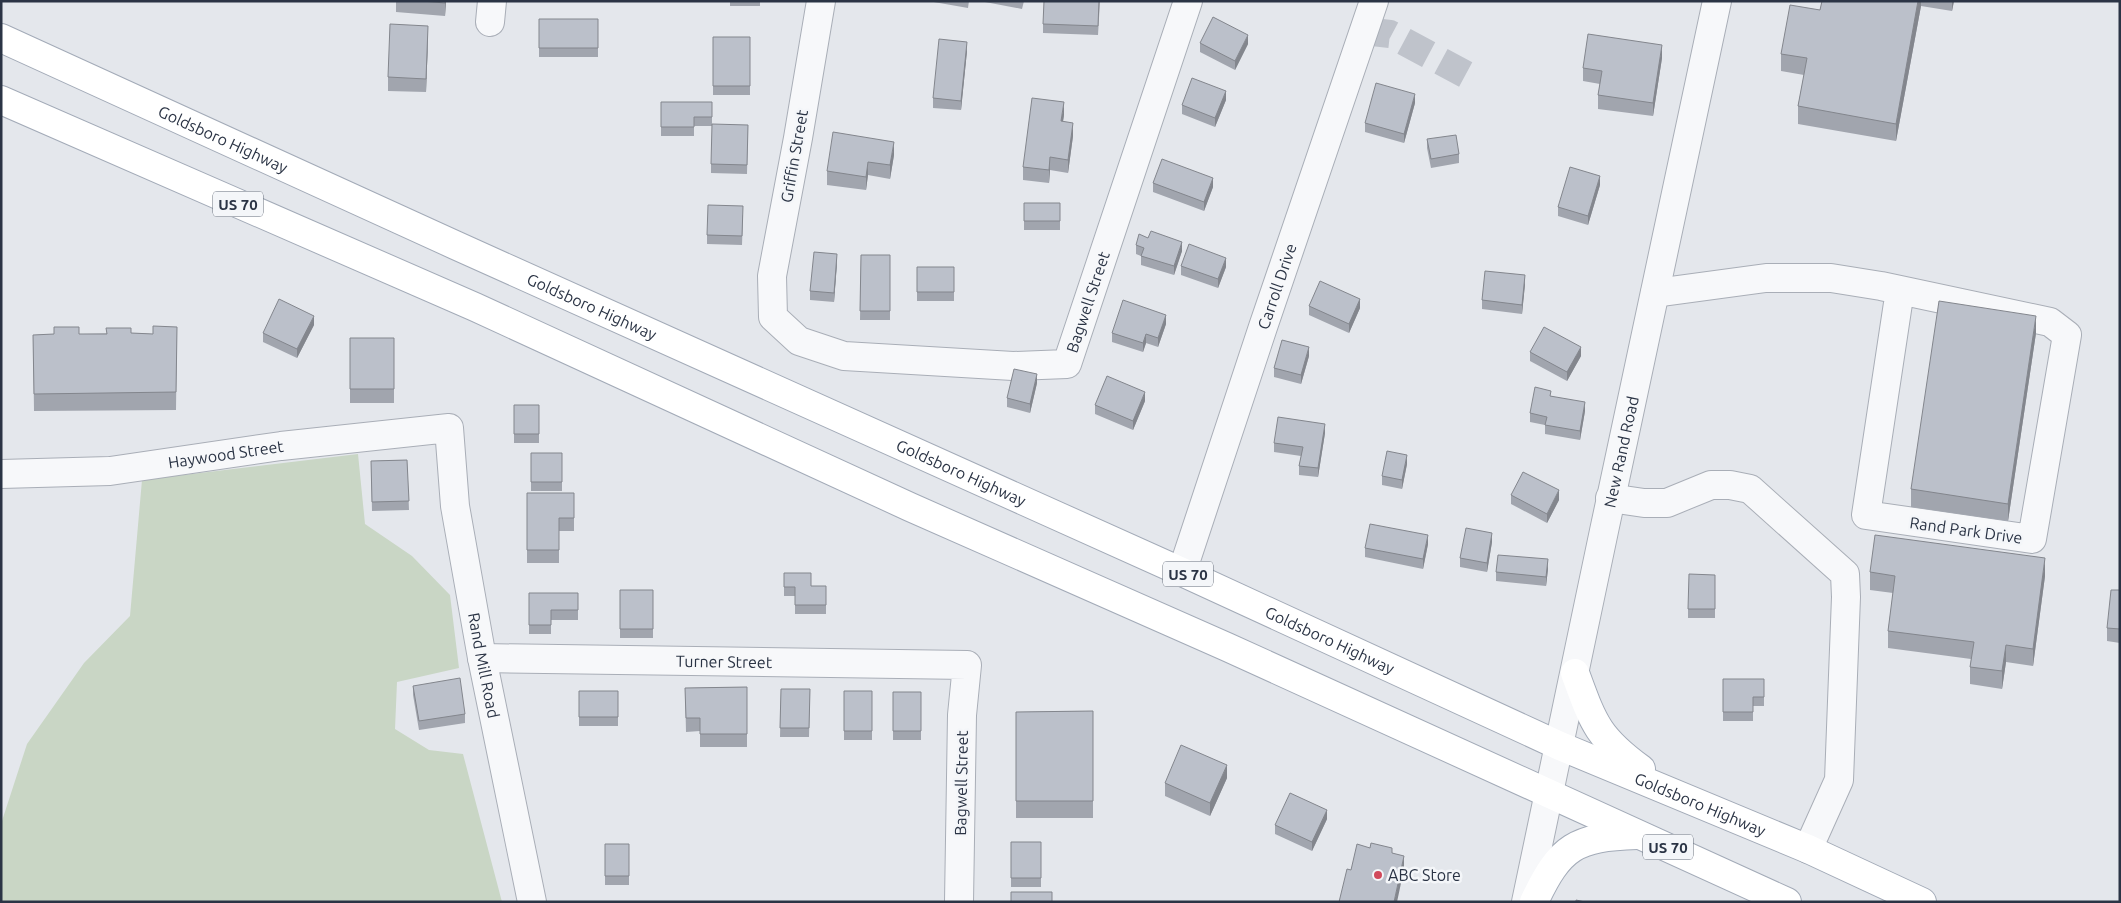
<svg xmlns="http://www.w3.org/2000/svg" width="2121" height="903" viewBox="0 0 2121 903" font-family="Ubuntu,sans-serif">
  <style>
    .green { fill: #c9d6c5 }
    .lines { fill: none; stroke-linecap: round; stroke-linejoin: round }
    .minor-tunnel { stroke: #bfc3cb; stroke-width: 28; stroke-dasharray: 28 14; stroke-linecap: butt }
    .minor-casing { stroke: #a9aeb7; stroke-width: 30 }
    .major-casing { stroke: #a3abb8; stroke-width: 30 }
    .minor { stroke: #f7f8fa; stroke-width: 28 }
    .major { stroke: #fff; stroke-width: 28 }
    .wall { fill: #a1a5ae }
    .shaded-wall { fill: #83868d }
    .building { fill: #bbc0ca; stroke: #83868d }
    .poi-dot { fill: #d1495b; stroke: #f4f6f9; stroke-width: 2 }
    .labels { text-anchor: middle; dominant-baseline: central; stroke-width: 5; stroke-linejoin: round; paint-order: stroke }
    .shield { fill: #f4f6f9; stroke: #676e7b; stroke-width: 1 }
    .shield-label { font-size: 15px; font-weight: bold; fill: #2b3445 }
    .street-label { font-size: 16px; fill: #2b3445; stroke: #f4f6f9 }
    .poi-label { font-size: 16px; fill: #2b3445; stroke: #f4f6f9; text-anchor: start }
  </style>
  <rect width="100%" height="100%" fill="#e4e7ec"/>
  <path class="green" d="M358,454L365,524L412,556L450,595L459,668L397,682L395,729L429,750L463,754L502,902H1V824L27,744L84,663L130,616L142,480Z"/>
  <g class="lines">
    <path class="minor-tunnel" d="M1364,31L1390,34L1476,80"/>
    <g class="minor-casing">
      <g id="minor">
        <path id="s1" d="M821,1L798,138L772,276L773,317L799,341L844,356L1013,366L1067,364L1188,1"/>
        <path d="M490,22L492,1"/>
        <path d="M1655,293L1766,278H1831L1881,286L2050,322L2067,335L2032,539L1866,515L1900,290"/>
        <path id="s2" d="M1,474L110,471L281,446L449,428L455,506L482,658L532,902"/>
        <path d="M1610,498L1644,503H1667L1711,485H1730L1750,489L1845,574L1846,597L1839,780L1808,849"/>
        <path id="s3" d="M1182,572L1263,327L1374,1"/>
        <path id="s4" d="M482,658L967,665L962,715L959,902"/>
        <path id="s5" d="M1526,902C1587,601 1655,302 1717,1"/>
      </g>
    </g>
    <g class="major-casing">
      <g id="major">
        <path id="s6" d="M1,38L455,245L1182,572L1560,746L1808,849L1922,902"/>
        <path d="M1,100L475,307L910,507L1227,647L1787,902"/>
        <path d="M1575,673C1593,722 1597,737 1641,769"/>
        <path d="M1534,902C1560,846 1576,837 1637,835"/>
      </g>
    </g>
    <use href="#minor" class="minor"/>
    <use href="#major" class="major"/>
  </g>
  <path class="wall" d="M396,1H446L445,16L396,12Z
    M730,1H760V6H730Z
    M928,1H969L968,8Z
    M985,1H1024L1022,9L985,2Z
    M1100,1L1098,35L1043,33V24Z
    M1822,1H1954L1952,11L1921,6L1896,141L1798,124V106L1804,75L1781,71V54L1820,10Z
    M539,19H598V57H539Z
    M713,37H750V95H713Z
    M428,39L426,92L388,91V77Z
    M1200,43L1248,44L1235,70L1200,52Z
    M967,51L961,110L933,108V98Z
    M1662,58L1653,116L1598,109V95L1600,84L1583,81V68Z
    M1226,100L1215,127L1182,114V105Z
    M661,102H712V126H694V136H661Z
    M1415,103L1404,143L1365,132V123Z
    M1064,115L1063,121L1073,136L1068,173L1050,170L1049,183L1023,180V167Z
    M748,125L747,174L711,173V164Z
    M1427,139L1459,154V163L1431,168L1427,148Z
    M894,155L890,179L868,175L866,190L827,185V171Z
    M2119,169H2120V197L2119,186Z
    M1153,183L1213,187L1204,211L1153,192Z
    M1600,185L1588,225L1558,216V207Z
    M1024,203H1060V230H1024Z
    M743,215L742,245L707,244V235Z
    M1136,245L1182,251L1174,275L1141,265V256L1136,254Z
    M861,255H890V320H860Z
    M837,263L834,302L810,300V291Z
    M1181,266L1226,267L1218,288L1181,275Z
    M917,267H954V301H917Z
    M1525,284L1522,314L1482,309V300Z
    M1309,306L1360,308L1349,333L1309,315Z
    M1166,324L1158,347L1146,343L1143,352L1112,342V333Z
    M314,325L297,358L263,342V333Z
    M177,327L176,410L34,411L33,335L131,333L153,334Z
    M2036,333L2008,521L1911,507V489Z
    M350,338H394V403H350Z
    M1530,352L1581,356L1567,381L1530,361Z
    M1309,356L1301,384L1274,377V368Z
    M1037,383L1030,413L1007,407V398Z
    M1551,396L1585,411L1580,440L1545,434V425L1530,422V413Z
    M1145,401L1133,430L1095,414V405Z
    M514,405H539V443H514Z
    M1325,433L1318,477L1299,475V466L1301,456L1274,452V443Z
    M531,453H562V491H531Z
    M407,460L409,510L372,511L371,461Z
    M1407,464L1402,489L1382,485V476Z
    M527,493H574V531H559V563H527Z
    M1511,495L1559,500L1547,523L1511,504Z
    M1492,542L1487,572L1460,567V558Z
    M1428,544L1423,569L1365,557V548Z
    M1548,569L1546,586L1496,581V572Z
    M1870,572L2045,576L2033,666L2006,662L2002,689L1970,684V667L1971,659L1888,648V631L1893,593L1870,590Z
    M784,573L811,586H826V614H795V596H784Z
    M1715,575V618H1688V609Z
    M620,590H653V638H620Z
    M2120,590V643L2107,641V628Z
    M529,593H578V620H551V634H529Z
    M1723,679H1764V706H1753V721H1723Z
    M413,686L465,714V723L419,730L413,695Z
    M747,687V747H700V731L686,732L685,688Z
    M781,689H810L809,737H780Z
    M579,691H618V726H579Z
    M844,691H872V740H844Z
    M893,692H921V740H893Z
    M1093,711V818H1016V712Z
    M1227,778L1210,816L1165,796V783Z
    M1327,819L1312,851L1275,834V825Z
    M1011,842H1041V887H1011Z
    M605,844H629V885H605Z"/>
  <path class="shaded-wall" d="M445,1H446L445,16Z
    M1918,1H1921V6L1896,141V124Z
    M1952,1H1954L1952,11Z
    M428,26V39L426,92V79Z
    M1248,35V44L1235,70V61Z
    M967,42V51L961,110V101Z
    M1662,45V58L1653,116V103Z
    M1226,91V100L1215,127V118Z
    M1415,94V103L1404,143V134Z
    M1064,102V115L1061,134V121Z
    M1073,123V136L1068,173V160Z
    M894,142V155L890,179V165Z
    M1050,157V170L1049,183V170Z
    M868,162V175L866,190V177Z
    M1600,176V185L1588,225V216Z
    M1213,178V187L1204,211V202Z
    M1182,242V251L1174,275V266Z
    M837,254V263L834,302V293Z
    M1226,258V267L1218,288V279Z
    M1525,275V284L1522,314V305Z
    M1360,299V308L1349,333V324Z
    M1166,315V324L1158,347V338Z
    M314,316V325L297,358V349Z
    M2036,316V333L2008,521V504Z
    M1146,334V343L1143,352V343Z
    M1309,347V356L1301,384V375Z
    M1581,347V356L1567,381V372Z
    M1037,374V383L1030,413V404Z
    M1145,392V401L1133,430V421Z
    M1585,402V411L1580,440V431Z
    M1325,424V433L1318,477V468Z
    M1407,455V464L1402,489V480Z
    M1559,490V500L1547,523V514Z
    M1492,533V542L1487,572V563Z
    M1428,535V544L1423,569V559Z
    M2045,558V576L2033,666V649Z
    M1548,559V569L1546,586V577Z
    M2006,645V662L2002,689V671Z
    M1227,765V778L1210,816V803Z
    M1327,810V819L1312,851V842Z
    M1404,856V869L1397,902H1394Z"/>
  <path class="building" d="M422,1H445V3Z
    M1044,1H1099L1098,26L1043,24Z
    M1822,1H1918L1896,124L1798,106L1807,58L1781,54L1790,5L1820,10Z
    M1213,17L1248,35L1235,61L1200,43Z
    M539,19H598V48H539Z
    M390,24L428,26L426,79L388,77Z
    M1588,34L1662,45L1653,103L1598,95L1602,71L1583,68Z
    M713,37H750V86H713Z
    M939,39L967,42L961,101L933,98Z
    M1192,78L1226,91L1215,118L1182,105Z
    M1376,83L1415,94L1404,134L1365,123Z
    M1032,98L1064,102L1061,121L1073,123L1068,160L1050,157L1049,170L1023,167Z
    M661,102H712V117H694V127H661Z
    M712,124L748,125L747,165L711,164Z
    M833,132L894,142L890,165L868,162L866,177L827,171Z
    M1456,135L1459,154L1431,159L1427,139Z
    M1162,159L1213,178L1204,202L1153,183Z
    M1570,167L1600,176L1588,216L1558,207Z
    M1024,203H1060V221H1024Z
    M708,205L743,206L742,236L707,235Z
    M1151,231L1182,242L1174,266L1141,256L1144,248L1136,245L1139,234L1148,238Z
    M1189,244L1226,258L1218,279L1181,266Z
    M814,252L837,254L834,293L810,291Z
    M861,255H890V311H860Z
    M917,267H954V292H917Z
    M1485,271L1525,275L1522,305L1482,300Z
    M1320,281L1360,299L1349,324L1309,306Z
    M279,299L314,316L297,349L263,333Z
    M1123,300L1166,315L1158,338L1146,334L1143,343L1112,333Z
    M1939,301L2036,316L2008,504L1911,489Z
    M153,326L177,327L176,392L34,394L33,335L54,334V327H79V334H107L106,328H131V333L153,334Z
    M1544,327L1581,347L1567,372L1530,352Z
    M350,338H394V389H350Z
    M1282,340L1309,347L1301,375L1274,368Z
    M1014,369L1037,374L1030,404L1007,398Z
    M1107,376L1145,392L1133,421L1095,405Z
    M1535,387L1551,391L1550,396L1585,402L1580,431L1545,425L1547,417L1530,413Z
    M514,405H539V434H514Z
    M1278,417L1325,424L1318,468L1299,466L1303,447L1274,443Z
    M1387,451L1407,455L1402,480L1382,476Z
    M531,453H562V482H531Z
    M407,460L409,501L372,502L371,461Z
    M1523,472L1559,490L1547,514L1511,495Z
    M527,493H574V518H559V550H527Z
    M1370,524L1428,535L1423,559L1365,548Z
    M1466,528L1492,533L1487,563L1460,558Z
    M1875,535L2045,558L2033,649L2006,645L2002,671L1970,667L1974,642L1888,631L1895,576L1870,572Z
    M1498,555L1548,559L1546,577L1496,572Z
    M784,573H811V586H826V605H795V587H784Z
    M1689,574L1715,575V609H1688Z
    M620,590H653V629H620Z
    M2111,590H2120V629L2107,628Z
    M529,593H578V610H551V625H529Z
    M460,678L465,714L419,721L413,686Z
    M1723,679H1764V697H1753V712H1723Z
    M747,687V734H700V718H686L685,688Z
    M781,689H810L809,728H780Z
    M579,691H618V717H579Z
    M844,691H872V731H844Z
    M893,692H921V731H893Z
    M1093,711V801H1016V712Z
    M1181,745L1227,765L1210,803L1165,783Z
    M1290,793L1327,810L1312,842L1275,825Z
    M1011,842H1041V878H1011Z
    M1371,843L1392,848V853L1404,856L1394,902H1339L1347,869L1351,870L1357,844L1370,848Z
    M605,844H629V876H605Z
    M1011,892H1052V902H1011Z
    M1576,900L1585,902H1576Z"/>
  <circle class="poi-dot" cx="1378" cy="875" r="5"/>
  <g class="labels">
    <g class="shield">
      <rect x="213" y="191.5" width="50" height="25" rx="4"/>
      <rect x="1163" y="561.5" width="50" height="25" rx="4"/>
      <rect x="1643" y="834.5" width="50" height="25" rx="4"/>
    </g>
    <g class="shield-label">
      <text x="238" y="204">US 70</text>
      <text x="1188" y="574">US 70</text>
      <text x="1668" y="847">US 70</text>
    </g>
    <g class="street-label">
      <text stroke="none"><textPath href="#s6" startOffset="244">Goldsboro Highway</textPath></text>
      <text transform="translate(794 156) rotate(-80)">Griffin Street</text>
      <text stroke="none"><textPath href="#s3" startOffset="301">Carroll Drive</textPath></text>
      <text stroke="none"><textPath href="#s1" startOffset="692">Bagwell Street</textPath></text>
      <text stroke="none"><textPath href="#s6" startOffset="649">Goldsboro Highway</textPath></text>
      <text stroke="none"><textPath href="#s5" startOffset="460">New Rand Road</textPath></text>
      <text stroke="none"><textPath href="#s2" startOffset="226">Haywood Street</textPath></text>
      <text stroke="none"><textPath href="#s6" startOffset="1054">Goldsboro Highway</textPath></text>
      <text transform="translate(1966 530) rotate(8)">Rand Park Drive</text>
      <text stroke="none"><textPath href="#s6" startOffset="1459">Goldsboro Highway</textPath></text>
      <text stroke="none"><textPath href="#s4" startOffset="242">Turner Street</textPath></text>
      <text stroke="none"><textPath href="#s2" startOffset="691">Rand Mill Road</textPath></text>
      <text transform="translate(961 783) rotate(-89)">Bagwell Street</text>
      <text stroke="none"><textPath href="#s6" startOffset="1864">Goldsboro Highway</textPath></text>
    </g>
    <g class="poi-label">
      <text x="1388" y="875">ABC Store</text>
    </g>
  </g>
  <rect width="2121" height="903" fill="none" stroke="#2b3445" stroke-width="5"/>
</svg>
